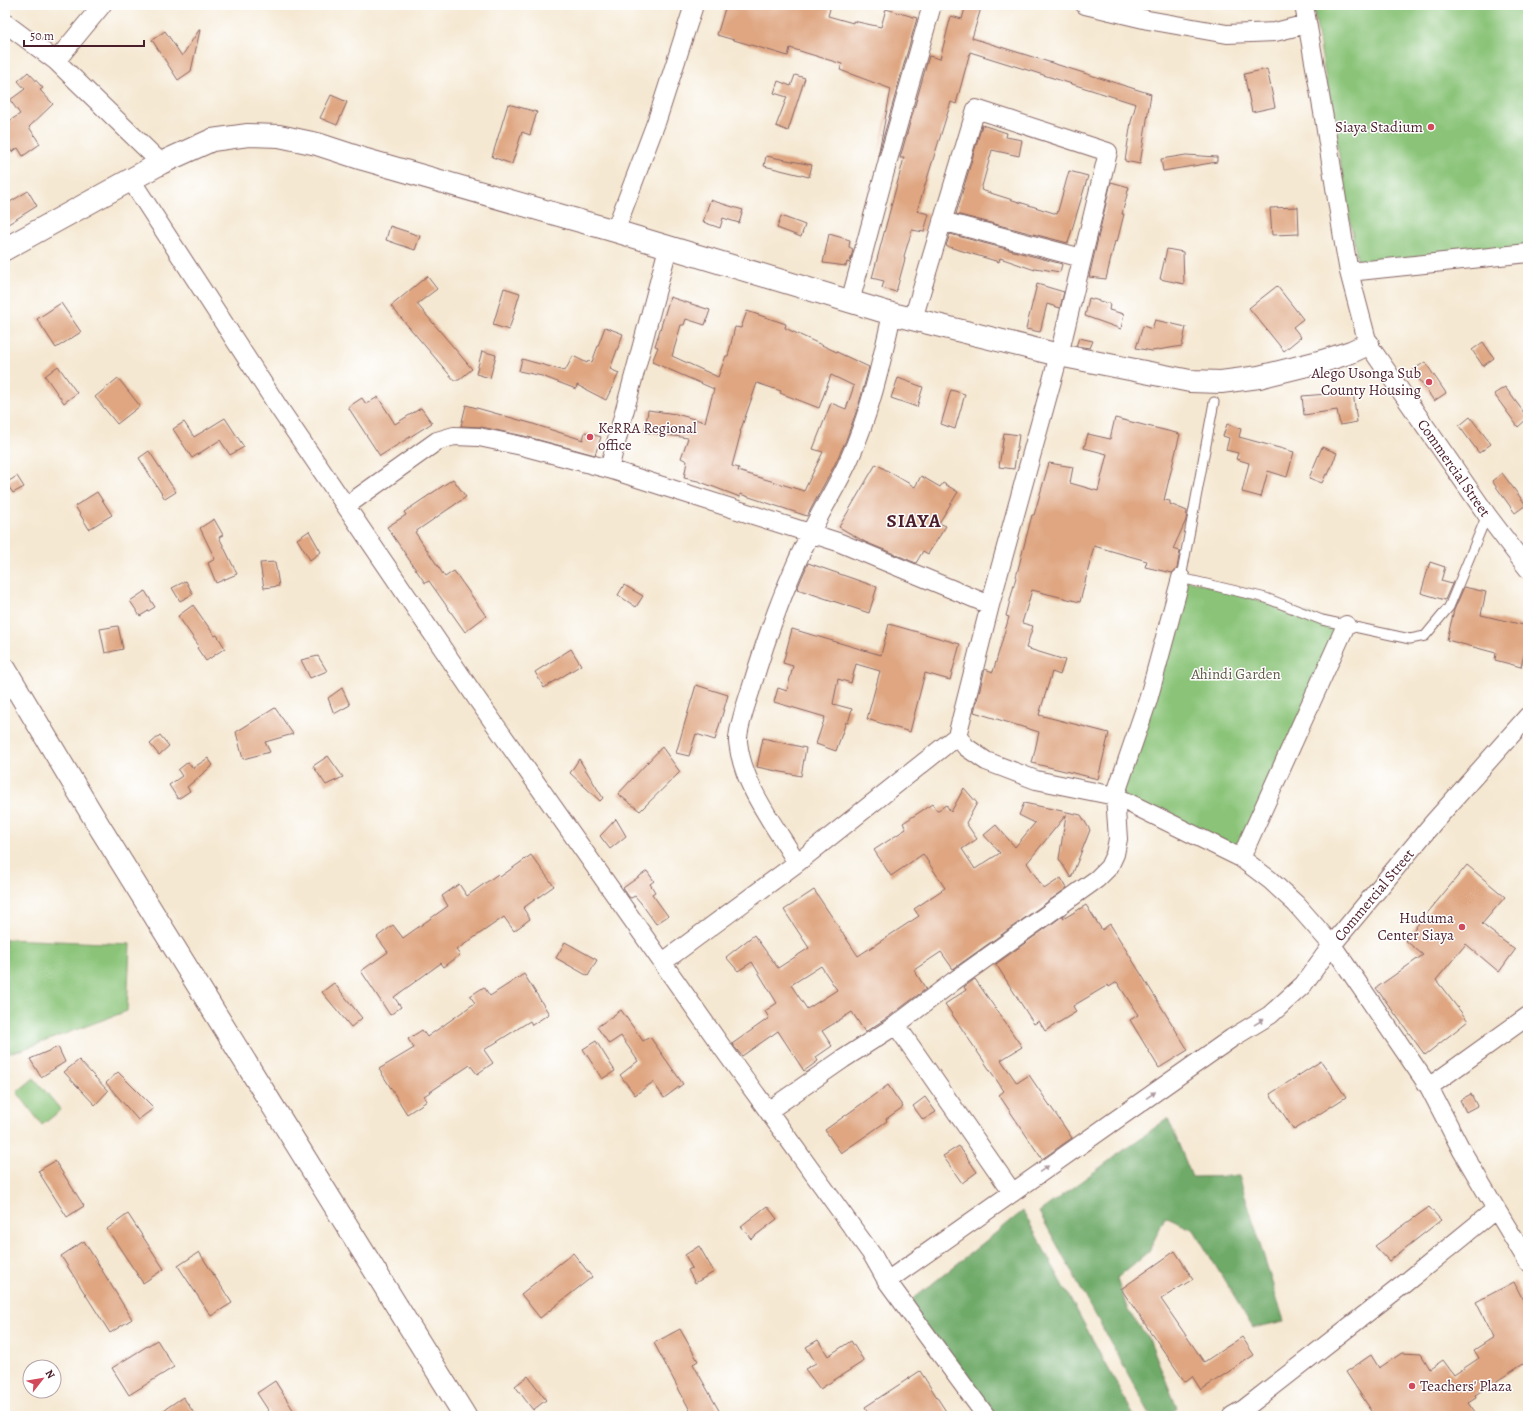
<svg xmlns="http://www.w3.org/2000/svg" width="1533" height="1421" viewBox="0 0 1533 1421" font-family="Alegreya,serif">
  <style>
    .green { fill: #8bc479; stroke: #6a7252 }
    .forest { fill: #70aa69; stroke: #5d644a }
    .building { fill: #dfa681; fill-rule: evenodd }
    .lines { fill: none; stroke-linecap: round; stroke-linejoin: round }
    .service-casing { stroke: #866565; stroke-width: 11 }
    .minor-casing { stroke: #866565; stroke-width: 20 }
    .secondary-casing { stroke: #866565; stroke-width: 24 }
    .primary-casing { stroke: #866565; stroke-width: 24 }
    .service { stroke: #fff; stroke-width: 9 }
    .minor { stroke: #fff; stroke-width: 18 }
    .secondary { stroke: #fff; stroke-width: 22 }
    .primary { stroke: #fff; stroke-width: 22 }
    .oneway { fill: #ae9aa0 }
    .poi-dot { fill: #d1495b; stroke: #fff; stroke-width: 1.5 }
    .labels { text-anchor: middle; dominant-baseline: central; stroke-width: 3; stroke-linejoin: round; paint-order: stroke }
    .poi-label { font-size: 15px; fill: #4a1f2b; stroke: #fff; text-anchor: end }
    .street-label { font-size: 15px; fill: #4a1f2b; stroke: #fff }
    .park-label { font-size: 15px; fill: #615946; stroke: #fff }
    .district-label { font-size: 19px; font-weight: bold; letter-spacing: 1px; fill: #4a1f2b; stroke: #fff }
  </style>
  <rect width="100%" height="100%" fill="#fff"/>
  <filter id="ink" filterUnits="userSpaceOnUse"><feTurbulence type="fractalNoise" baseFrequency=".025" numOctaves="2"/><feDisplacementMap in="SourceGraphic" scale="8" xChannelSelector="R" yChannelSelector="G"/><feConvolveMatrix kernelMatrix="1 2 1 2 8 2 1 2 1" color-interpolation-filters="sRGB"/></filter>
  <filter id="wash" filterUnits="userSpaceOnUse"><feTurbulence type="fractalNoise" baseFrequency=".012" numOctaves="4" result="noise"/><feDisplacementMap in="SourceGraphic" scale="16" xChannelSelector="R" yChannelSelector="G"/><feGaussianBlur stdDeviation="0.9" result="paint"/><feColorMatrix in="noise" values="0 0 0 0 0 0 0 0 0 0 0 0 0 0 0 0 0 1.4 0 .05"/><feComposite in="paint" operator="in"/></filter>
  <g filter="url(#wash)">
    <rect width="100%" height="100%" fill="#f5e8d2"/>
    <path class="green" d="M1313,5H1528V249L1359,271Z
      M1181,578L1346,625L1245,849L1115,796Z
      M5,939L130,944L127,1011L24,1049L5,1054Z
      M34,1078L61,1110L42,1125L17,1092Z"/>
    <path class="forest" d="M1168,1118L1192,1177L1239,1176L1284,1321L1253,1328L1194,1230L1165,1217L1149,1251L1117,1278L1127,1308L1150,1341L1177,1408L1167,1416H1151L1039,1212Z
      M1023,1211L1134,1416H988L907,1304Z"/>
    <g id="blocks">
      <path class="building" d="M726,5H831L828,16L853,23V21L881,27L886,9L917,18L878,156L891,89L840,70L842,64L790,48L788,56L717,35Z
        M966,5L981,8L972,38L1151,94L1140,164L1125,161L1131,122L1136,104L970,52L956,104L951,102L917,211L929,214L924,232L912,230L904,256L905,259L896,292L882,288L884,281L872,278L904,158H900L929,56L940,59L951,16L962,19Z
        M199,30H200L191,71L178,80L152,40L165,31L182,56Z
        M1267,69L1275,107L1252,112L1244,74Z
        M28,72L43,88L40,90L53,104L29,127L40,144L23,156L18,148L12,152L5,142V124L20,114L10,100L25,89L18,81Z
        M795,75L805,78L788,131L776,126L787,97L774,93L778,81L791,86Z
        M331,95L347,102L337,125L320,118Z
        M508,104L537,112L530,135L522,132L512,164L492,157Z
        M982,125L1007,133L1006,137L1022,140L1019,156L992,150L981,190L1057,214L1069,171L1088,176L1068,243L956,214Z
        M1186,155L1217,157V162L1163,171L1161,159Z
        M766,156L812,165L809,177L764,166Z
        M1111,182L1129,187L1122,214H1124L1117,242L1115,241L1106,279L1089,277Z
        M28,191L37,206L5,226V205Z
        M710,200L743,210L739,223L723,218L720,228L703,222Z
        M1298,207L1299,234L1272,235L1270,208Z
        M781,216L805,225L801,237L777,228Z
        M390,226L420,236L415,250L386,240Z
        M829,234L850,240L849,247L853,249L850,263L847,262L846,266L823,263Z
        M950,234L1062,264L1060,272L1035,268V270L1000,258L999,262L946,246Z
        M1167,249L1183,252L1184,284L1160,279Z
        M427,276L437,289L417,304L472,369L459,380H454L391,306Z
        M1037,284L1064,292L1060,308L1047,304L1040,332L1026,329Z
        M1277,286L1303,319L1293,327L1301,337L1284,351L1249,308Z
        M504,288L520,293L509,330L493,325Z
        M670,297L710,310L705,325L686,319L684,325H681L672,356L718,377L726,356H728L735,327L741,328L747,311L786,324L785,328L869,367L859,404L846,440L834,466L807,516L740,494V497L698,481L684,478L687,461L681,458L688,438L645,432L648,410L676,414L705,422L714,389L652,362L658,347L655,346ZM831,375L854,386L846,409L831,403L813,449L823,452L804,491L738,471L739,468L732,466L741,432H740L757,383L781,391L780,393L819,408Z
        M1089,298L1110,304L1109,310L1124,314L1121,329L1085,316Z
        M61,303L81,332L56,348L37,319Z
        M1155,320L1186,327L1182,346L1152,351L1136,348L1143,326L1152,329Z
        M605,327L623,334L610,369L619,373L606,400L577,385L576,389L542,376L519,371L522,359L565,371L573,356L587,363L588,361L592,362Z
        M1079,338L1093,341L1090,348L1076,346Z
        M1483,342L1494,358L1483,366L1472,350Z
        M482,351L496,355L490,378L476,374Z
        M1425,362L1446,393L1434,401L1413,370Z
        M58,366L77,393L64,403L45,376Z
        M118,378L140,406L117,424L95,397Z
        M898,378L923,387L917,407L891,398Z
        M1505,387L1528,418L1518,427L1494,394Z
        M951,390L965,394L955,429L941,424Z
        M1353,392L1357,422L1340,425L1337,410L1304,415L1302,396Z
        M378,397L395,424L421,408L432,423L380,456L348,407L362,398L366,404Z
        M466,405L530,423L583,440L585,432L601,437L595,455L524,436L481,427L461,426Z
        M1470,417L1491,444L1479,453L1459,426Z
        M225,418L244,447L230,455L220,440L192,458L173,429L184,422L194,437Z
        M1115,418L1180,434L1164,500L1170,501V504L1187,511L1186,520L1173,549L1180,551L1177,569L1172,573L1145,567L1147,561L1094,546L1080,602L1032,590L1022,623L1033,626L1026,648L1065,660L1060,675L1052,672L1039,715L1109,733L1098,779L1032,763L1039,732L974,712L985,669L993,672L1009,617L1006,616L1032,515H1034L1049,463L1073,467L1070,483L1098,491L1107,454L1084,448L1088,434L1110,439Z
        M1227,424L1241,429L1239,437L1294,452L1287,477L1268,471L1261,497L1242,492L1249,463L1236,459L1238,453L1226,450L1229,438L1223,436Z
        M1004,433L1019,435L1014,469L999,467Z
        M1322,447L1337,453L1328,475L1326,474L1322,483L1309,478Z
        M149,451L176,492L165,499L139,458Z
        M876,464L915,487L921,476L940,487L943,483L958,492L939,523L946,526L928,554L923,551L916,563L865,542L839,527Z
        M1502,473L1526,505L1515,513L1492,481Z
        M17,476L24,487L13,493L6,483Z
        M453,479L466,497L415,532L445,577L454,571L486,616L465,632L429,581L425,583L387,527L406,515L404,512Z
        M97,492L112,515L89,529L75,506Z
        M214,519L223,535L219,537L237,574L216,583L208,563L215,559L200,528Z
        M309,531L321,552L310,560L297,539Z
        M275,562L279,586L264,588L260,563Z
        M1430,562L1445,567L1441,581L1452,584L1445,600L1421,593Z
        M808,563L877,587L869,613L797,589Z
        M186,581L193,594L180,601L172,588Z
        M624,585L643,596L636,607L618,595Z
        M1464,587L1486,592L1481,615L1528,626V638L1521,667L1495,660L1496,653L1447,640L1454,610Z
        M145,591L155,607L140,616L130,601Z
        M193,605L215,636L217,635L225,648L206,661L197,648L199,646L178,616Z
        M889,624L960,644L950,680L925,673L910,732L867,719L880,671L856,664L851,683L838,679L833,704L852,709L848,723L846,722L836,751L816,744L825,717L774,702L778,688L787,691L793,666L783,663L792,629L881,655Z
        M118,626L123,649L105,653L100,629Z
        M571,649L581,665L544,688L535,672Z
        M318,656L327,671L310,678L301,660Z
        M696,685L728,695L715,740L696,734L689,756L676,753Z
        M342,688L350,705L334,714L328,698Z
        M275,708L293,734L265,742L270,752L243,759L236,732Z
        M160,735L169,746L159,755L150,744Z
        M763,738L806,748L801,776L757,767Z
        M662,747L680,772L640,811L618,794Z
        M328,756L343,777L326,785L313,766Z
        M208,758L213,765L187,787L190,791L178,799L169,785L182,776L178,770L188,762L193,768Z
        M579,759L603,798L600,801L570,773Z
        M964,788L977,803L966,823L977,839L962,849L975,869L1000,853L984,835L996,825L1015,847L1035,823L1019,815L1024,803L1081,815L1090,830L1071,878L1059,859L1066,815L1027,863L1044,889L1061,878L1067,888L953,969L941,952L914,970L926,989L890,1016L865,1032L852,1012L822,1031L832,1046L816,1057L818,1061L804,1071L778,1031L742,1056L732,1044L769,1018L765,1011L777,1003L752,962L738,971L726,957L754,935L778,968L809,948L784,910L814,890L858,956L919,916L914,909L945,888L923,854L891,876L874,850L906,829L903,823L932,804L937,811L946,805L951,812ZM821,966L837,990L807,1009L791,985Z
        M616,819L626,836L610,849L600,836Z
        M531,855L554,886L523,908L530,919L514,931L504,917L456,950L460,955L444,967L441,963L394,997L401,1007L390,1015L361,971L388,952L377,937L393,925L403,938L448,906L442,896L459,884L467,896L498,874L500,877Z
        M1467,865L1505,897L1482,924L1515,950L1499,972L1466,944L1436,980L1468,1021L1425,1055L1376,988L1423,955L1405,940Z
        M647,871L654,881L650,884L655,892L652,894L668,916L656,924L641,903L635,896L631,898L629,897L623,888Z
        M1086,905L1102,930L1110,924L1188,1050L1159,1068L1130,1020L1138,1015L1117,982L1109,987L1108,985L1073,1006L1076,1012L1045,1031L1039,1021L1034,1024L996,964L1064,915L1063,919Z
        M565,942L597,960L588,976L556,958Z
        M524,974L549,1014L532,1025L530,1021L484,1050L493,1063L477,1074L470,1065L424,1096L427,1101L407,1114L379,1069L414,1048L408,1039L422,1030L427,1037L475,1003L470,996L484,987L490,996Z
        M975,979L1022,1047L1001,1060L1017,1083L1029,1075L1072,1138L1042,1159L999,1095L1004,1091L945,1004L966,990L964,987Z
        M334,983L362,1018L351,1027L322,992Z
        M621,1010L643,1041L650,1037L683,1084L664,1098L653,1082L635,1095L620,1075L638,1061L621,1036L609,1044L597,1027Z
        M596,1041L615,1071L602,1079L583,1049Z
        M58,1047L65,1062L41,1077L30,1059Z
        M79,1060L108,1091L95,1105L64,1072Z
        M1321,1061L1346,1097L1294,1130L1270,1094Z
        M118,1072L154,1108L138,1120L106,1083Z
        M888,1085L903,1107L886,1119L887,1121L841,1153L825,1130Z
        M1471,1094L1477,1106L1466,1112L1460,1100Z
        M925,1097L936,1112L923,1120L913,1106Z
        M959,1146L977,1172L962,1183L943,1156Z
        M55,1161L84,1206L67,1217L38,1171Z
        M767,1206L777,1219L751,1239L741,1226Z
        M1429,1207L1441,1220L1389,1261L1375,1246Z
        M128,1214L164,1269L143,1283L107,1229Z
        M84,1241L132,1319L110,1333L61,1256Z
        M699,1246L714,1272L695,1283L688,1270L692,1268L685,1255Z
        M1175,1251L1193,1279L1161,1299L1204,1362L1242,1337L1254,1355L1201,1390L1192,1376L1185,1382L1121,1289Z
        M199,1252L232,1303L211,1316L178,1266Z
        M573,1253L592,1277L540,1318L521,1294Z
        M1514,1282L1528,1310V1361L1475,1395L1476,1397L1468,1402L1478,1416H1375L1346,1372L1371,1355L1379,1368L1402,1353L1421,1354L1430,1369L1443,1360L1454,1375L1479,1358L1474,1350L1494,1337L1476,1302Z
        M680,1329L698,1361L693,1364L722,1416H693L654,1343Z
        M157,1340L174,1367L129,1395L112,1368Z
        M818,1340L828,1356L851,1341L864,1361L820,1389L805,1369L816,1363L806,1347Z
        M920,1371L949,1416H870L865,1407Z
        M528,1376L546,1400L533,1410L515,1386Z
        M275,1381L297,1416H272L257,1393Z
        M183,1397L196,1416H155Z"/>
    </g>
  </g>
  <g filter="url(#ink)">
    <use href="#blocks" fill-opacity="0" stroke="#866565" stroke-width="1"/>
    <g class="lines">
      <g class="service-casing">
        <path id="service" d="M1214,402L1181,578L1266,598L1322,620L1410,639L1425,636L1449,607L1487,515"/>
      </g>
      <g class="minor-casing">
        <path id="minor" d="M1085,5L1148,20L1227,34L1275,32L1307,24
          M1304,5L1324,118L1344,244L1349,272L1368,344L1487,515L1528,569
          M5,23L56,61L161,163
          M56,61L102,5
          M131,180L277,405L477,699L724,1050L873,1256L887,1281L986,1416
          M942,221L1082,258
          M615,231L657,120L694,5
          M1349,272L1528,253
          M850,302L888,160L932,5
          M609,469L668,248
          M346,506L437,441L454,436L479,437L522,446L609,469L838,542L990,605
          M1528,716L1433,823L1332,945L1429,1087L1462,1151L1496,1209L1528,1262
          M1241,858L1346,625
          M797,863C775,825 743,787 738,742C737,730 747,701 751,689C767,635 785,584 810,534C822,509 837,486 848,462C870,414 881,364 892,314
          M663,962L797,863L957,736
          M896,1025L1012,1192
          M1429,1087L1528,1016
          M768,1111L843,1059L896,1025L954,981L1097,879L1109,867L1115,854L1118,839L1115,796L1148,700L1181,578
          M887,1281L1232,1038L1270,1015L1303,985L1332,945L1296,904L1270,880L1241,858L1115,796L1036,780L986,761L966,747L957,736L990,605L1059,355L1108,152L976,109L913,319
          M1232,1416L1244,1409L1404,1284L1496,1209"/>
      </g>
      <g class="secondary-casing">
        <path id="secondary" d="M5,249L161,163L212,140L248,135L279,136L317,144L363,159L615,231L892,314L1059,355L1190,381L1221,382L1259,377L1323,361L1351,352L1368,344"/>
      </g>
      <g class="primary-casing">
        <path id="primary" d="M5,669L99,826L465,1416"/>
      </g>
      <use href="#service" class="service"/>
      <use href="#minor" class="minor"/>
      <use href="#secondary" class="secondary"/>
      <use href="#primary" class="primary"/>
    </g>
    <defs><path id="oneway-solid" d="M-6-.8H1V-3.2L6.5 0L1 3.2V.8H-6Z"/></defs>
    <g class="oneway">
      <use href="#oneway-solid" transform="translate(1259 1022) rotate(-31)"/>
      <use href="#oneway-solid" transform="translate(1151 1095) rotate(-35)"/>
      <use href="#oneway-solid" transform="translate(1044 1169) rotate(-35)"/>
    </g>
  </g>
  <g class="poi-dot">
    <circle cx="1431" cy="127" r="4"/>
    <circle cx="1429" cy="382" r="4"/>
    <circle cx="590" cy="437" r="4"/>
    <circle cx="1462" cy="927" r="4"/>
    <circle cx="1412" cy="1386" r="4"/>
  </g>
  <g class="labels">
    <g class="poi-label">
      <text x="1423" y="127">Siaya Stadium</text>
      <text x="1421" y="373">Alego Usonga Sub<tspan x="1421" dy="17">County Housing</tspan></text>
      <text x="598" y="428" text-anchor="start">KeRRA Regional<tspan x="598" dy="17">office</tspan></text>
      <text x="1454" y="918">Huduma<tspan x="1454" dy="17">Center Siaya</tspan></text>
      <text x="1420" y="1386" text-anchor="start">Teachers' Plaza</text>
    </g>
    <g class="street-label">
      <text transform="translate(1454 468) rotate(55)">Commercial Street</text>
      <text transform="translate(1374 895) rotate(-50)">Commercial Street</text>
    </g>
    <g class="park-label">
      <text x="1236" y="674">Ahindi Garden</text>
    </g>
    <g class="district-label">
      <text x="914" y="521">SIAYA</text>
    </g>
  </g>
  <rect width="1533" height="1421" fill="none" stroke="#fff" stroke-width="20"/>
  <g transform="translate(42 1379) rotate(59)"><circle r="19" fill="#ffffff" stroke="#b7a5aa"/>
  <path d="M0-3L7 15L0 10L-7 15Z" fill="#d1495b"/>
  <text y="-6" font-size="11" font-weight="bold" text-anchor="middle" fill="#4a1f2b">N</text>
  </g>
  <path d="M24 40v6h120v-6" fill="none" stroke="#4a1f2b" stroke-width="2"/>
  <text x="30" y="40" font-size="12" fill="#4a1f2b" stroke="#ffffff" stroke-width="3" paint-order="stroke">50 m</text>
</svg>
